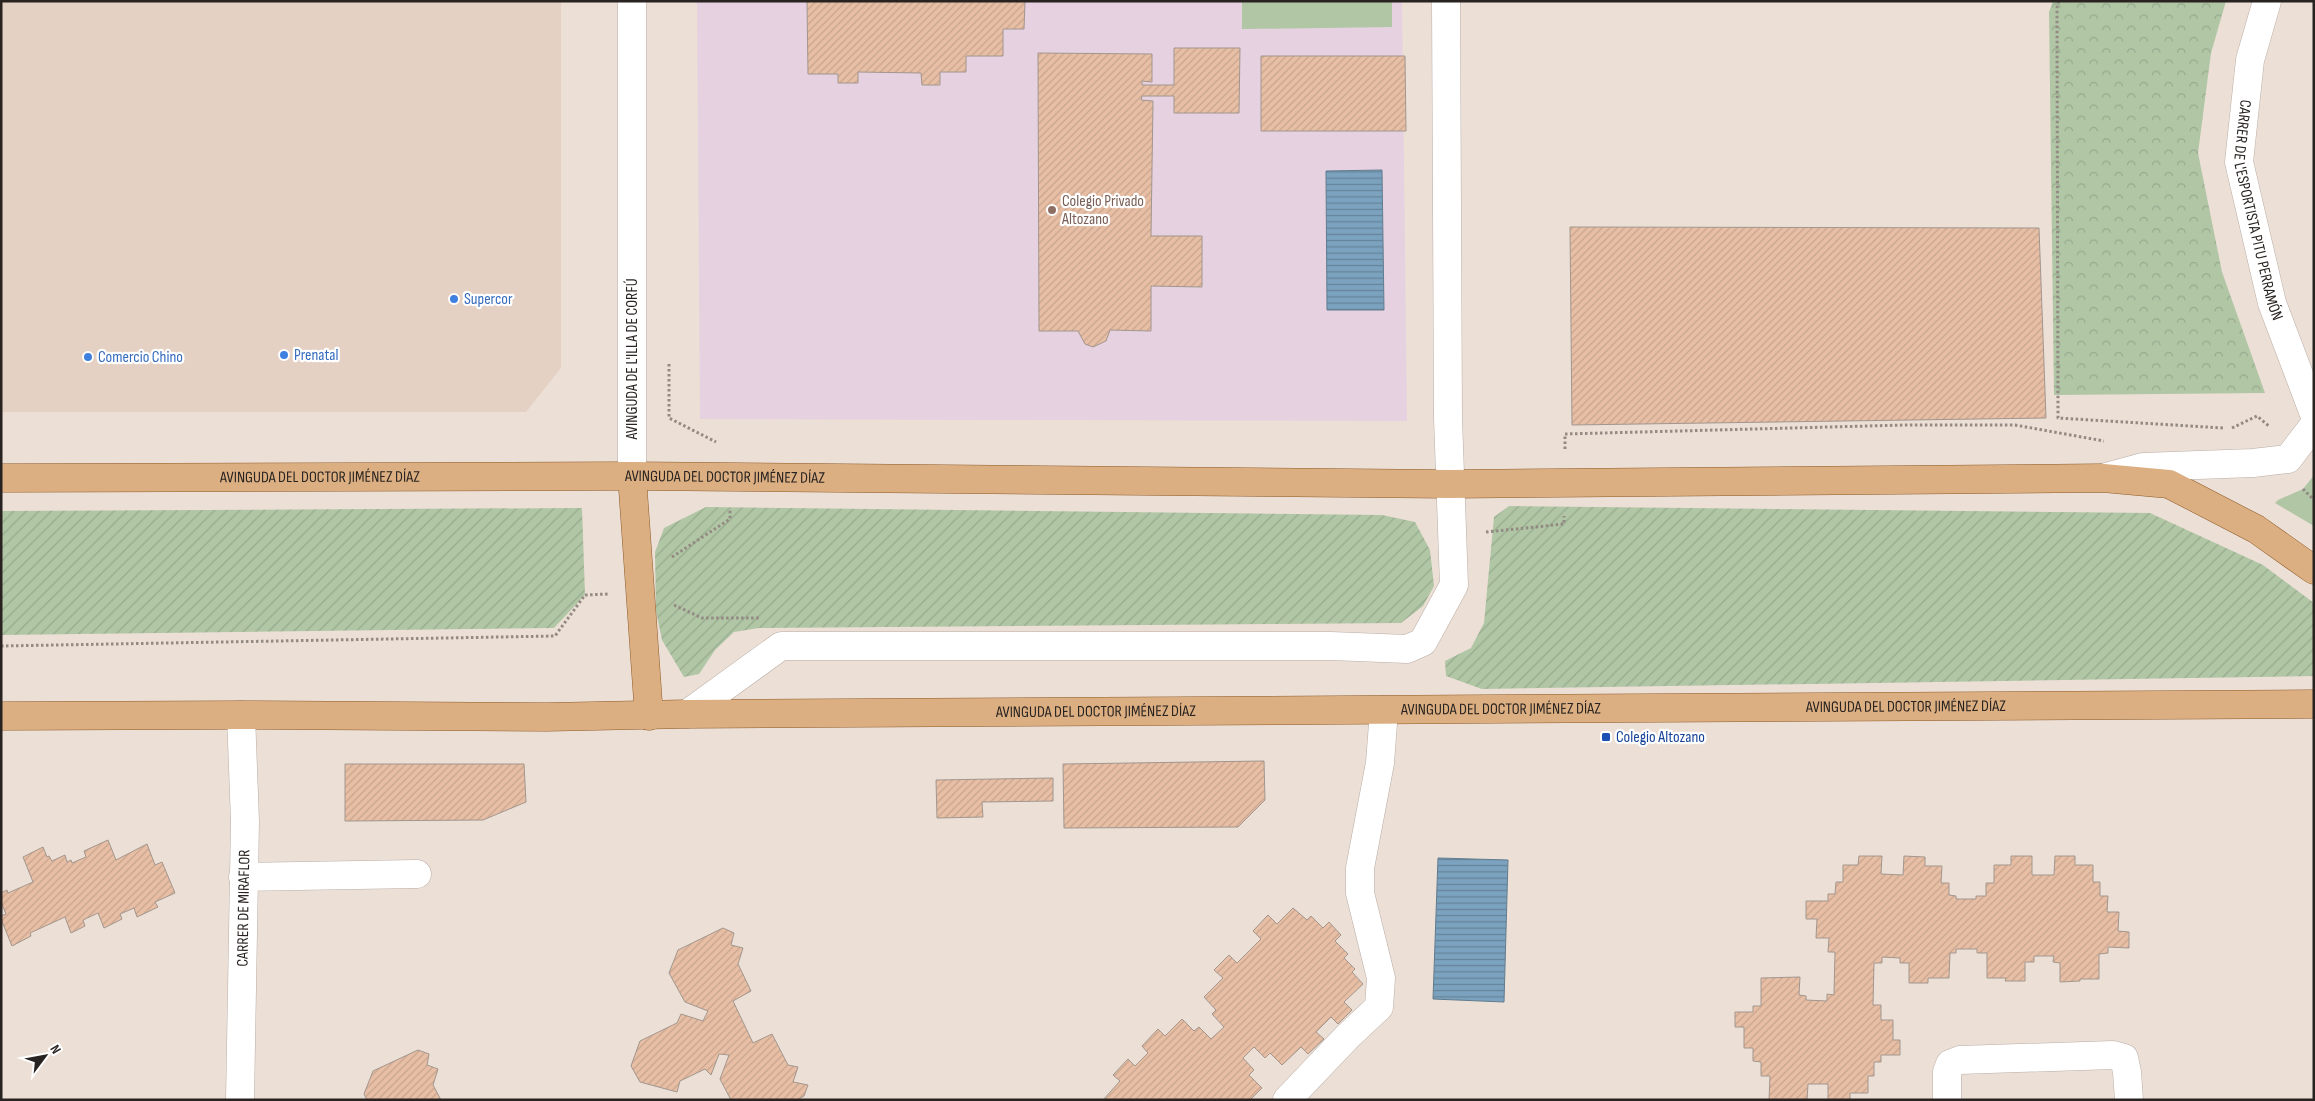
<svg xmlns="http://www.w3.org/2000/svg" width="2315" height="1101" viewBox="0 0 2315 1101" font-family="'Sofia Sans Condensed',sans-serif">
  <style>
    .built { fill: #e5d1c4 }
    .education { fill: #e5d1e0 }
    .grass { fill: #b0c6a5 }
    .park { fill: url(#park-crowns) }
    .garden { fill: url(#garden-furrows) }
    .water { fill: url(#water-rules); stroke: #627c8f }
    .building { fill: url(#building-hatch); stroke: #a2968e }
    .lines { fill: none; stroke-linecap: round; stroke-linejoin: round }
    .minor-casing { stroke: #baada5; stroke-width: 29 }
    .major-casing { stroke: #8d5b29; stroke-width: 29 }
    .path { stroke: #938a83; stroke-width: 3; stroke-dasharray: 2.5 2.5; stroke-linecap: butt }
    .minor { stroke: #fff; stroke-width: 28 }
    .major { stroke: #dcaf82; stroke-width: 28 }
    .education-dot { fill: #8d6e63; stroke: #fff; stroke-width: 2 }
    .shop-dot { fill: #3f7fe0; stroke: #fff; stroke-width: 2 }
    .transit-dot { fill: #1a4fb4; stroke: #fff; stroke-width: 2 }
    .labels { text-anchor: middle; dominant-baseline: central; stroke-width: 4.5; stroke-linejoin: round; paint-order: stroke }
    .education-label { font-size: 16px; fill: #785e54; stroke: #fff; text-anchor: start }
    .street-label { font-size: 16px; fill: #282320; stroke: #fff }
    .shop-label { font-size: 16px; fill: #366cbe; stroke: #fff; text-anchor: start }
    .transit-label { font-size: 16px; fill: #164399; stroke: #fff; text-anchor: start }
  </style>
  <defs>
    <pattern id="park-crowns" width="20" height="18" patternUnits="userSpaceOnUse" patternTransform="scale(1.25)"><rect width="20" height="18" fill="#b0c6a5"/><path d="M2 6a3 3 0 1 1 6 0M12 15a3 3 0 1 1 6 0" fill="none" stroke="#97aa8e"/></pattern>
    <pattern id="garden-furrows" width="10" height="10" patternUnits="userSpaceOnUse" patternTransform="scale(1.25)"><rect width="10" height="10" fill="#b0c6a5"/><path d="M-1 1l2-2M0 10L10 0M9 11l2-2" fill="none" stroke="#97aa8e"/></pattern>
    <pattern id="water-rules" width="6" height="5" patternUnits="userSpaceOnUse" patternTransform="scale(1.25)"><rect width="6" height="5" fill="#7ba2be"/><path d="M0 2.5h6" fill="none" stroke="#65849a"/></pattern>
    <pattern id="building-hatch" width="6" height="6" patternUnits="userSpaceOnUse" patternTransform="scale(1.25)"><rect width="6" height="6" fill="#e8bfa5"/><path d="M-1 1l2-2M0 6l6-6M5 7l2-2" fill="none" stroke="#c7a48e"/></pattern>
  </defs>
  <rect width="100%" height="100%" fill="#ecdfd6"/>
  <path class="built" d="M1,1H561V368L526,412H1Z"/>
  <path class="education" d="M697,1H1402L1407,421L700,419Z"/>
  <path class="grass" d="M1242,1H1392V27L1242,29Z
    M2314,475V526L2275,503L2278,500L2303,489Z"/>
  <path class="park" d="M2053,1H2226L2211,53L2198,153L2222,272L2265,393L2054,395L2049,12Z"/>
  <path class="garden" d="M1509,506L2150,513L2263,565L2314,603V676L1482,689L1446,676L1445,661L1471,648L1484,623L1494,517Z
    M706,507L1382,515L1415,522L1430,550L1434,586L1423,606L1401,623L759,628L734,632L715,650L699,674L684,677L662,640L656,611L655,552L664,528Z
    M582,508L585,595L554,628L1,635V511Z"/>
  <path class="water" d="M1382,170L1384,310H1327L1326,171Z
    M1438,858L1508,860L1504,1002L1433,999Z"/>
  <path class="building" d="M807,1H1025L1024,29H1003V56H966V72H940V85H922L921,73L858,72V83H838V74H808Z
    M1174,48H1240L1239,113H1174V96H1142L1141,100L1153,101L1151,236H1202V287L1151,286V331L1110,330L1106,341L1093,347L1085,344L1078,331H1039L1038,53L1152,54V82L1142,81V85H1174Z
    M1261,56H1405L1406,131H1261Z
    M1570,227L2039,228L2046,418L1572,425Z
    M1264,761L1265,800L1238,827L1064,828L1063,764Z
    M345,764H524L526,802L483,820L345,821Z
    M1053,778V801L982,802L983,817L937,818L936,780Z
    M108,840L116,860L147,844L155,865L162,862L175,893L155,902L158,907L137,917L134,908L120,914L122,919L104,928L98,913L83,920L85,926L71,933L65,917L30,933L31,936L12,946L1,919V916L6,914L1,902V893L7,890L8,893L33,882L23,857L43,847L47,857L49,856L52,861L65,855L67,862L71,860L72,863L86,857L84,851Z
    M1859,856H1882L1881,874L1903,875L1904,856L1925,857V866H1942L1941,883H1949V895L1956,896V899H1976V896H1986V883H1994V865H2011V856H2032V875H2054L2055,856H2075V865H2093V882H2100V896H2108L2107,912H2119L2118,931L2129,932V948L2108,947V953L2099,954V979H2080V981L2060,982V963L2053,962L2054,956H2034V962H2025V981H2005L2006,978H1987V953H1977V949H1956V953H1950L1949,978H1928V983H1909V963H1900V958L1882,957V963H1874L1873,1005H1881V1020H1893V1040H1900V1055H1881V1062H1874V1076H1868V1093H1850V1100H1828V1084H1808L1807,1100H1769L1770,1076H1761V1062L1753,1061V1048H1744V1027H1735V1012H1753V1006H1761V978L1800,977L1799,995L1806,996V1000L1827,1001V994L1834,995L1835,952H1828L1829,938H1816L1817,919H1806V901H1828V894H1835L1836,882H1843V865H1858Z
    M1293,908L1307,920L1311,916L1323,928L1329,922L1341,935L1335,941L1348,954L1344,958L1355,969L1352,972L1363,984L1344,1002L1352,1010L1338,1024L1331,1017L1316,1032L1324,1039L1308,1054L1301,1047L1282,1065L1270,1053L1265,1058L1254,1047L1243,1058L1254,1070L1249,1075L1262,1088L1250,1100H1103L1120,1081L1113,1075L1128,1059L1135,1066L1148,1053L1142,1046L1158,1029L1165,1036L1182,1019L1194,1031L1199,1027L1211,1039L1224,1027L1212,1014L1216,1010L1204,997L1223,978L1214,970L1229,955L1237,963L1261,939L1253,931L1268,915L1277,924Z
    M723,928L734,933L731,945L743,948L738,964L751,991L733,1001L753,1043L772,1034L788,1065L798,1067L793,1082L808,1085L804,1096L797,1100H731L720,1079L729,1055L719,1054L711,1075L705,1069L680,1081L677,1092L640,1082L631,1066L640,1041L677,1023L681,1014L703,1021L708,1011L685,1002L669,973L678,950Z
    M418,1050L429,1054L427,1065L438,1069L433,1085L441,1100H367L364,1094L373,1071Z"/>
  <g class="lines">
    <g class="minor-casing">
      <g id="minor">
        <path id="s1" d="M2267,1L2250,60L2239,162L2272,303L2314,414"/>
        <path d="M632,476V1"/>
        <path d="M2106,477L2143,467L2253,463L2288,459L2314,425"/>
        <path d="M687,714L781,646H1331L1407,649L1423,642L1454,585L1448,418L1446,1"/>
        <path d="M243,877L417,874"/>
        <path id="s2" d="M240,1100L245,821L241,715"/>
        <path d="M1287,1100L1348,1036L1379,1007L1381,978L1360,893V868L1380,763L1384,710"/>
        <path d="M1947,1100V1072L1950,1064L1960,1060L2113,1055L2124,1058L2127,1072L2129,1100"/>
      </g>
    </g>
    <g class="major-casing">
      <g id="major">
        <path d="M632,476L649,716"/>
        <path id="s3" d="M1,478L632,476L1449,484L2103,478L2169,484L2256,529L2314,570"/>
        <path id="s4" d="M1,716L241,715L547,717L687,714L2314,704"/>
      </g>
    </g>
    <path class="path" d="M2059,1L2057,7L2058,418L2223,428
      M669,364V418L716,442
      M2232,428L2257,416L2270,427
      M1565,449V434L1905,425H2015L2104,441
      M2303,489L2314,500
      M1486,532L1564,524V516
      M672,557L730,519V509
      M674,605L702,618H760
      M1,646L555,636L585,595L608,594"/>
    <use href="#minor" class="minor"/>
    <use href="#major" class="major"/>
  </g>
  <circle class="education-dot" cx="1052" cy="210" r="5"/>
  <g class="shop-dot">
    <circle cx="454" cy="299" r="5"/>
    <circle cx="284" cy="355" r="5"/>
    <circle cx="88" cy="357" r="5"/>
  </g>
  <rect class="transit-dot" x="1601" y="732" width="10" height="10" rx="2.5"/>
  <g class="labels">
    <g class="education-label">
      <text x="1062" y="201">Colegio Privado<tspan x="1062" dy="18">Altozano</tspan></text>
    </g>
    <g class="street-label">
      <text stroke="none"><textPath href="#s1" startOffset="214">CARRER DE L'ESPORTISTA PITU PERRAMÓN</textPath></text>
      <text transform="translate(632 359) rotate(-90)">AVINGUDA DE L'ILLA DE CORFÚ</text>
      <text stroke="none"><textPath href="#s3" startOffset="319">AVINGUDA DEL DOCTOR JIMÉNEZ DÍAZ</textPath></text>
      <text stroke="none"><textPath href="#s3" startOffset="724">AVINGUDA DEL DOCTOR JIMÉNEZ DÍAZ</textPath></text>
      <text stroke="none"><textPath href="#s4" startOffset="1905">AVINGUDA DEL DOCTOR JIMÉNEZ DÍAZ</textPath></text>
      <text stroke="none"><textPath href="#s4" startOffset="1500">AVINGUDA DEL DOCTOR JIMÉNEZ DÍAZ</textPath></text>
      <text stroke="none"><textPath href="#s4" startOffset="1095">AVINGUDA DEL DOCTOR JIMÉNEZ DÍAZ</textPath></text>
      <text stroke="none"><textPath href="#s2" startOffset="192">CARRER DE MIRAFLOR</textPath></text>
    </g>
    <g class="shop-label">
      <text x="464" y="299">Supercor</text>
      <text x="294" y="355">Prenatal</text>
      <text x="98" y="357">Comercio Chino</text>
    </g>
    <g class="transit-label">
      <text x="1616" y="737">Colegio Altozano</text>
    </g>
  </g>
  <rect width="2315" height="1101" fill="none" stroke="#282320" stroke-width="5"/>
  <g transform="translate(45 1056) rotate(58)" stroke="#ffffff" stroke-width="4" paint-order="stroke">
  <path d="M0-4L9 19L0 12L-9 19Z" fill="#282320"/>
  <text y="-8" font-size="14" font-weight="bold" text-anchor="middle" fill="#282320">N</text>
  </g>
</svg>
